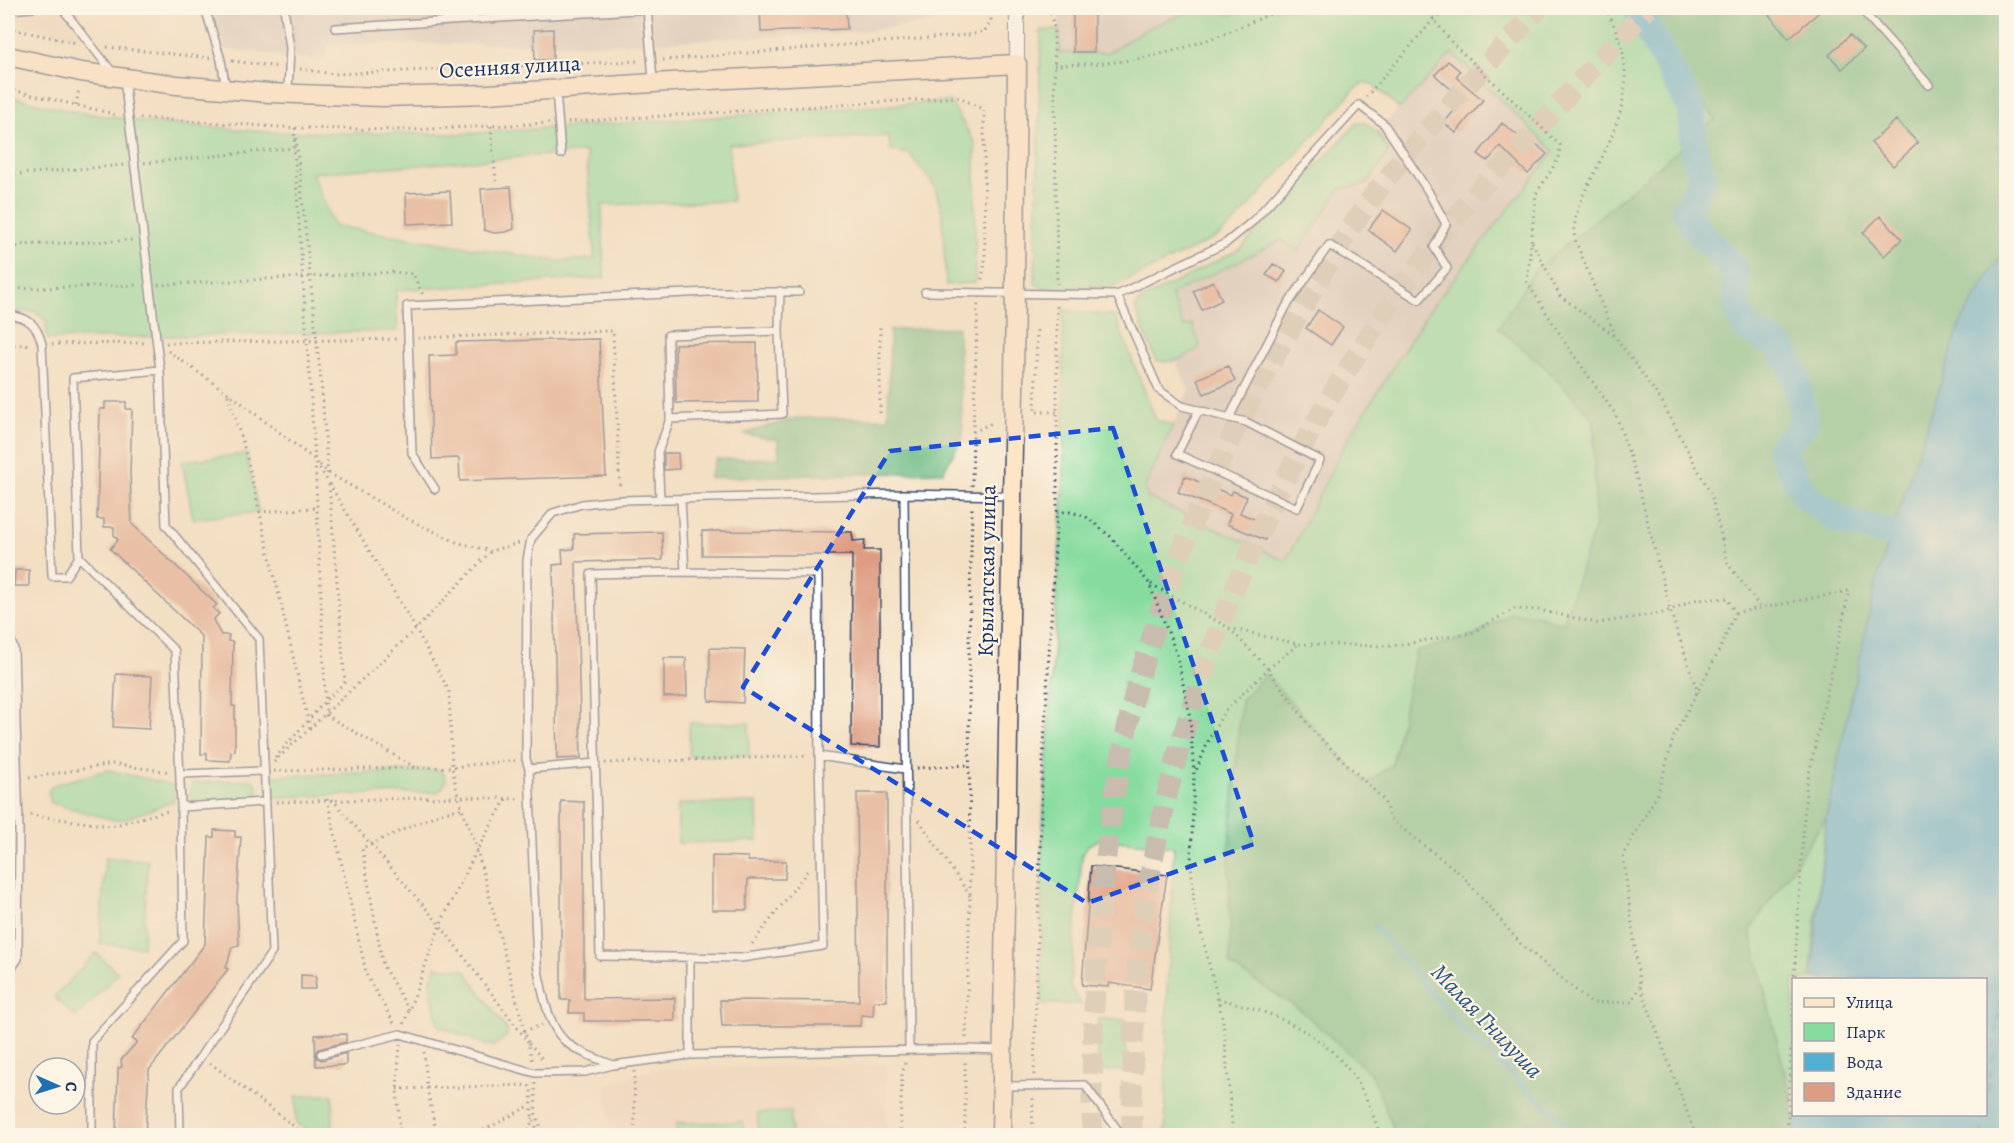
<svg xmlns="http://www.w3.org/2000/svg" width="2014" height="1143" viewBox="0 0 2014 1143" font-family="Alegreya,serif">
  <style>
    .built { fill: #edd2bb }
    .industrial { fill: #cec1ba }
    .green { fill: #86dc9f; stroke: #50867e; stroke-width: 1.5; fill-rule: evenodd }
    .forest { fill: #6cbc86; stroke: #447672; stroke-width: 1.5 }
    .water { fill: #55afd3; stroke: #386f98; stroke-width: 1.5 }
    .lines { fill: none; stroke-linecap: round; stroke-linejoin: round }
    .stream { stroke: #55afd3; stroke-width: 4.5 }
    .river { stroke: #55afd3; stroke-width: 28 }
    .ferry { stroke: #2c5581; stroke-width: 1.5; stroke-dasharray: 8 6; stroke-linecap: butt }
    .building { fill: #de9c83 }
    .primary-tunnel { stroke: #c8bcae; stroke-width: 21; stroke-dasharray: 21 10; stroke-linecap: butt }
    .service-casing { stroke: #3b496d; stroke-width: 10 }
    .minor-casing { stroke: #3b496d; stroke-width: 16 }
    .secondary-casing { stroke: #3b496d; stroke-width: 21 }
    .path { stroke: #3b496d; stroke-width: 3; stroke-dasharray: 1.5 4.5; stroke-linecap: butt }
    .service { stroke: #fff; stroke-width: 7 }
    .minor { stroke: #fff; stroke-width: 14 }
    .secondary { stroke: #fee5c5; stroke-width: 18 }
    .marked { fill: none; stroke: #1d4ed8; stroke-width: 4.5; stroke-dasharray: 12 8; stroke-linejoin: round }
    .labels { text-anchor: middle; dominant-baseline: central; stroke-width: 4.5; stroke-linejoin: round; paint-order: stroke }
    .street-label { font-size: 22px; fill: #1b2f5e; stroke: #fcf5e5 }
    .water-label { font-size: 24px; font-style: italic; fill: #2c5581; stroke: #fcf5e5 }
  </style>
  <rect width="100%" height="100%" fill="#fcf5e5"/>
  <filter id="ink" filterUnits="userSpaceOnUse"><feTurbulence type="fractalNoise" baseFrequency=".0167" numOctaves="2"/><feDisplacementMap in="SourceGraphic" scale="12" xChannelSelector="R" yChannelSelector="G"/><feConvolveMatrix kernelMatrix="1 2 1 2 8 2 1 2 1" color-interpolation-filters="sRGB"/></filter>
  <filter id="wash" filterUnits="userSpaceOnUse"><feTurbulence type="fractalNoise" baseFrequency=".008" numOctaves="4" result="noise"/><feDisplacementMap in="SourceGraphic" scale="24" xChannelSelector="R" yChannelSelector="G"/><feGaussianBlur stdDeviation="1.35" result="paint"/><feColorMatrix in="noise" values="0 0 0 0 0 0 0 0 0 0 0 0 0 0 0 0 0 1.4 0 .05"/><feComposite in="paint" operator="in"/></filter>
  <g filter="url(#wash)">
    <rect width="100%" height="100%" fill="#f3dfc2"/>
    <path class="built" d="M8,8H79L78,38L8,22Z
      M886,1064V1135H610L607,1084L635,1075L653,1070Z"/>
    <path class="industrial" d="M211,8H967L963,12L931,23L844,33L618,44H328L325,60L224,49Z
      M1059,8H1199L1148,28L1107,53H1060Z
      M1452,53L1554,151L1428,312L1343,447L1286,561L1147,497L1145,487L1189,391L1152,303L1282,240L1299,251L1384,124Z"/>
    <path class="green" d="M1199,8H1213L1232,15L1242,8H1621L1664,49L1716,119L1534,272L1499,327L1547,369L1594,419L1595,526L1563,625L1537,615L1510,613L1474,636L1416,651L1392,765L1366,783L1265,675L1241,700L1230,965L1301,1010L1372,1075L1396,1135H1165L1167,994L1174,847L1100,839L1088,845L1082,856L1070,987L1081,1004H1042V842L1064,474L1063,310L1115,316L1156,420L1173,425L1145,487L1147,497L1286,561L1343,447L1428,312L1554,151L1452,53L1399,109L1373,84L1364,83L1354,90L1234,223L1217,237L1115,286L1042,288L1035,283L1041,30H1059L1060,53H1107L1148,28Z
      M8,96L66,110L144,122L271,132L460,134L950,101L975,143V283L946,285L942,211L934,185L909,154L891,150L888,136L729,144L732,201L602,205L604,278L396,290L397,331L47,339L46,321L35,312L8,310ZM586,152L595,259L556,261L334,226L312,173Z
      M1357,123H1366L1378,133L1389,151L1367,184L1340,189L1298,251L1282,240L1171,294L1184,327L1192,324L1200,346C1190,357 1171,365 1156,360L1135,308L1139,301L1240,249Z
      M246,454L259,512L193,519L182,461Z
      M689,723H749V756H689Z
      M108,770L173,785L174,801L125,819L114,820L51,803L48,792L53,785Z
      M437,770L444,774L446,781L442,788L437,792L272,797C268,790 266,783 270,776Z
      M250,780L255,782L258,788L257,796L252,800L196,802L191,799L189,793L193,783Z
      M757,803L758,841L678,843V804Z
      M1826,818L1810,979L1794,980L1793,1107L1750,930Z
      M105,858L148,860L143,947L100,944Z
      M96,953L118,973L76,1017L54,997Z
      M435,967L464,969L507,1030V1036L494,1046L486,1045L438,1026L430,984Z
      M1098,1019L1126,1020V1071H1097Z
      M333,1095V1135H313L296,1123V1096Z
      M791,1112V1135H758V1113Z
      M743,1122V1135H677V1123Z"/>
    <path class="forest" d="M1621,8H2006V247L1961,322L1876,581L1826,818L1750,930L1793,1107L1794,1114L1796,1118L1795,1135H1396L1372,1075L1301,1010L1230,965L1229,849L1241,700L1265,674L1366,783L1392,765L1416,651L1474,636L1510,613L1537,615L1563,624L1595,526L1594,419L1547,369L1498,328L1534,272L1715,119L1664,49Z
      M958,327L963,437L943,472L709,478L716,459L779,458L778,440L743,434L796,418H888L890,330Z"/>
    <path class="water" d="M2006,247V1135H1795L1796,1115L1986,1114V980L1812,979L1826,818L1876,581L1961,322Z"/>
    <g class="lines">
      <path class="stream" d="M1374,926L1467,1034L1579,1136"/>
      <path class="river" d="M1636,8L1692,109L1694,153L1703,177L1685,211L1696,229L1735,271L1737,308L1746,328L1780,347L1795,375L1805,422L1780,450L1806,497L1841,521L1907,537L1925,549"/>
      <path class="ferry" d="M1986,1104L2006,964
        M1981,1136L1984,1114"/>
    </g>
    <g id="blocks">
      <path class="building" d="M760,8H846L847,29L761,32Z
        M1073,8H1094V52H1073Z
        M1763,8H1824L1789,38Z
        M553,29V60H535L534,30Z
        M1850,35L1864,49L1842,69L1829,55Z
        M1448,61L1460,71L1456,77L1483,100L1456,133L1444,123L1463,100L1435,75Z
        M1896,120L1918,143L1893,166L1871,143Z
        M1502,123L1529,144L1532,140L1547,154L1528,174L1500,146L1488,161L1478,154Z
        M511,187L514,229L506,232L494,233L484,230L481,189Z
        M450,191L452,222L407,224L406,193Z
        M1383,210L1412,230L1397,251L1368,230Z
        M1880,216L1902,239L1884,256L1863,233Z
        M1273,264L1286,271L1279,282L1266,275Z
        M1213,281L1222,300L1202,310L1193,291Z
        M1318,310L1343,327L1331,345L1306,328Z
        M599,339L606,476L460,481L459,458L432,459L429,356L456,355V342Z
        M757,343L758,402L676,403L675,344Z
        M1228,366L1235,381L1204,394L1197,379Z
        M105,402H126V409H132L130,472L132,524L217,605L213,608L219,614L213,620L221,635H229L228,641L233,642L232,706H235V751L231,752L230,761L207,760V753L201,754L202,637L110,549L118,540L114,535V527H104V519H97L100,409H105Z
        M664,453H678L679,469L664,470Z
        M1185,476L1231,495L1233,491L1247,497L1240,513L1271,526L1265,540L1227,524L1231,514L1178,492Z
        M702,531L852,532L853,541L865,540L864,550H880V747L851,746L852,555H702Z
        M662,532L663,560L576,562L581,758L557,759L553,565L563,564L562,550L574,549V534Z
        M15,570H29V586H14Z
        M710,648L745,649L743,703L709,701Z
        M664,658H686L687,696L664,697Z
        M116,674L152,676L149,729L113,727Z
        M857,793H887V1001H874L873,1016L861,1015L860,1026H722L720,1000L859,1001Z
        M561,801L584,802V999L675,998V1021H584V1013H569L570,1000H561Z
        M214,830L235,831V837H241L237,900L239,945L232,947L226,968L228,969L149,1070L145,1136H116L118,1068L122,1067L121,1060L137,1042L132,1039L205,944L209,837H214Z
        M712,856L748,857V861H786L785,879H748L747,910H712Z
        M1091,866L1167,875L1150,989L1109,983L1108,987L1082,985Z
        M301,975L316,976L315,989H301Z
        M346,1034V1042L319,1049L315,1055L317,1058L322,1060L346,1053V1065L316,1066L315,1035Z"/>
    </g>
  </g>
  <g filter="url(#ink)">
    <use href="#blocks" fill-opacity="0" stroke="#3b496d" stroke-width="1.5"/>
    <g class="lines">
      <path class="primary-tunnel" d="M1092,1136C1091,991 1100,846 1132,705C1136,686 1142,668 1148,650C1181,539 1228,435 1287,335C1315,286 1343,236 1377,191C1427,126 1484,68 1539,8
        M1132,1136C1132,1054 1134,973 1147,892C1189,645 1299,410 1457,216C1477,191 1500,168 1522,145C1564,99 1606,53 1648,8"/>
      <g class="service-casing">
        <path id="service" d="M62,8L113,73
          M205,8L221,60L226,88
          M284,8L290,48L288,91
          M647,8L653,80
          M1860,8L1929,85
          M8,10L32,8
          M335,28L669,8
          M124,79L160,370L166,525L259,639L272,952L179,1088L180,1136
          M556,90L561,154
          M925,292L1117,295L1226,243L1253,221L1359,105L1384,124L1428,191L1446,224L1434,247L1447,268L1419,300L1329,245L1286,307L1229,418
          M1117,295L1159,390L1182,406L1246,422L1320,460L1297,508L1177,454L1199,410
          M8,315C28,317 37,324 42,344L52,576H66L79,557
          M670,419L782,414L779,331L780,291
          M435,489L412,453L407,306L709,292H799
          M904,494L909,1050
          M660,499L658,452L670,419L668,335L779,331
          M681,499L685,572
          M8,633L14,649L19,829L18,959L8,973
          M819,756L823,946L741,958L600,956L591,574L685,572L818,574L819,756L905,769
          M529,769L596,763
          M180,774L264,771
          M8,780H18
          M181,807L265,802
          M8,814H19
          M321,1054L400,1034L535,1073L585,1072L613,1065L690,1055L965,1049L1002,1050
          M690,1055V957
          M613,1065C598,1059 574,1051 563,1039C547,1023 541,986 537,964L529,769L526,759L527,560L531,539L553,513L582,504L620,500L904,494L1010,496
          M1004,1086L1085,1085L1117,1129
          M92,1136V1041L183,941L181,807L175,651L79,557L73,378L160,370"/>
      </g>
      <g class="minor-casing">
        <path id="minor" d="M1017,64V8"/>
      </g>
      <g class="secondary-casing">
        <path id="secondary" d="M8,56L81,72L177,85L269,93L383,97L488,94L653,83L1017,64L1014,388L1001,1136"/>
      </g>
      <path class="path" d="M1049,8L1054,27L1057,284
        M1425,8L1453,44L1560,145L1559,158L1536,194L1527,282L1568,347L1616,415L1635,472L1670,610L1698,693
        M1605,8C1639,68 1626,110 1597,168C1586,189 1575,208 1574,232C1574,239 1578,247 1581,254C1591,281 1603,308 1615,334
        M8,28L76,43
        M107,47L210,58
        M663,60L968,35L984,32L991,21V8
        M232,61L279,67
        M1054,65C1074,64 1095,64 1115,62C1173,56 1230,33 1282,8
        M300,69L334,74L641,61
        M8,89L118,115
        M1366,97L1434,19L1451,8
        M76,105L79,89
        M140,118L295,128L410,130L550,123
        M568,122L959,97L984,110L985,263L981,283
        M491,126L496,181
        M295,128L294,148L315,460L416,629L449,691L452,767L458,797L477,850L533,1062
        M296,138L322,392L328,477
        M144,163L294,148
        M8,175L125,165
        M1532,242L1560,296L1615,336L1661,400L1711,494L1728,564L1761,608
        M8,249L10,252L19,245L134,240
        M158,285L395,272L413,274L423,295
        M8,289L140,285
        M1037,330L1035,412H1058
        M418,338L613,331L620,489
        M166,343L399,339
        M52,344L147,343
        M8,346L30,344
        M168,351L235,398L315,460L326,715L416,768
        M228,395L246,454L310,729
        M880,413V326
        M973,432L978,301
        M320,465L327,472L406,518L456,542L491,551
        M972,486L973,432L992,423
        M259,512L317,508
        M1057,512H1070L1085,516L1110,536L1149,583L1177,655L1190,717L1194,776L1191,862L1194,904L1223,1020L1233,1136
        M1151,584L1229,628L1268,669L1224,712L1210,737L1195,773
        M1735,613L1849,591L1806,788L1794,980
        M1229,628L1298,644L1391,646L1471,633L1514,609L1539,610L1597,623L1662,613L1696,600L1727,598L1735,613L1722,645L1674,736L1658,793L1623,855L1640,986L1696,1136
        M1297,645L1268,669L1313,731L1384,800L1390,819L1461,874L1521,944L1591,1003L1631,1002L1640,986
        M275,758L326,700L345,682L329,484
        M274,762L416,629L491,551L519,543
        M605,763L808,756
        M917,768L969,765
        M274,771L452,767L516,760
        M29,778L112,764L170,772
        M327,799L367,976L395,1025
        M332,799L440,925L525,1038
        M276,802L458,797L521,799
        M30,815L111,826L171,810
        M919,820L970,896
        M752,944L809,869
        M1218,999C1266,1009 1318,1030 1349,1070C1364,1089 1372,1113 1381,1136
        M409,1010L383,966L362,848L441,813L463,808
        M404,1024L440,925L477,850L506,799
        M524,1031L542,1025
        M966,1038L970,897L969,651L972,505
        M529,1043L544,1061
        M400,1044L397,1089L400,1136
        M424,1052L427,1088L437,1136
        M210,1063L307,1136
        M634,1071L635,1136
        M1034,1075L1042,779L1057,512V305
        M535,1083L536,1114L544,1136
        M397,1089L528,1085L531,1088L532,1115L539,1136
        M473,1136L531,1105
        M527,1136L533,1118
        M900,1136L902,1074L906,1060
        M965,1136V1060
        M1032,1136L1033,1097
        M1787,1136L1794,985"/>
      <use href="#service" class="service"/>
      <use href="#minor" class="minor"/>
      <use href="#secondary" class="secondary"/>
    </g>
  </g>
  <path d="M0 0H2014V1143H0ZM1113,428L1254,844L1087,903L743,687L890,451Z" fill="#f3dfc2" fill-opacity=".55" fill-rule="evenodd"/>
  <path class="marked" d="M1113,428L1254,844L1087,903L743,687L890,451Z"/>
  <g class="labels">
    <g class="street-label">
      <text transform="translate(510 67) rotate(-3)">Осенняя улица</text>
      <text transform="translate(987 571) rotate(-89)">Крылатская улица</text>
    </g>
    <g class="water-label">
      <text transform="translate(1487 1021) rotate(46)">Малая Гнилуша</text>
    </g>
  </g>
  <rect width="2014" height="1143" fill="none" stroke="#fcf5e5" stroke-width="30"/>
  <rect x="1792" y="978" width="195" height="138" fill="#fcf5e5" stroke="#a2a6af" stroke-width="1.5"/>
  <rect x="1804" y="998" width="30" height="9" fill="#fee5c5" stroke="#a2a6af" stroke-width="1.5"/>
  <text x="1846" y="1008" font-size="18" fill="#1b2f5e">Улица</text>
  <rect x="1804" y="1023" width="30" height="18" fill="#86dc9f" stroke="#a2a6af" stroke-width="1.5"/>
  <text x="1846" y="1038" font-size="18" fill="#1b2f5e">Парк</text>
  <rect x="1804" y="1053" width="30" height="18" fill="#55afd3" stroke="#a2a6af" stroke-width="1.5"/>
  <text x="1846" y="1068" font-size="18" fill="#1b2f5e">Вода</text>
  <rect x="1804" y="1083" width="30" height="18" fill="#de9c83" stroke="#a2a6af" stroke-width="1.5"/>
  <text x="1846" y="1098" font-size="18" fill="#1b2f5e">Здание</text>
  <g transform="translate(57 1086) rotate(93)"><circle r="28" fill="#fcf5e5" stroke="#a2a6af" stroke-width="1.5"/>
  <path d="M0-4.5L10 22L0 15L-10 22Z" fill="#1f6fb2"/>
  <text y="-9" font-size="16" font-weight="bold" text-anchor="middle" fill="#1b2f5e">С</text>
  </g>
</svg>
